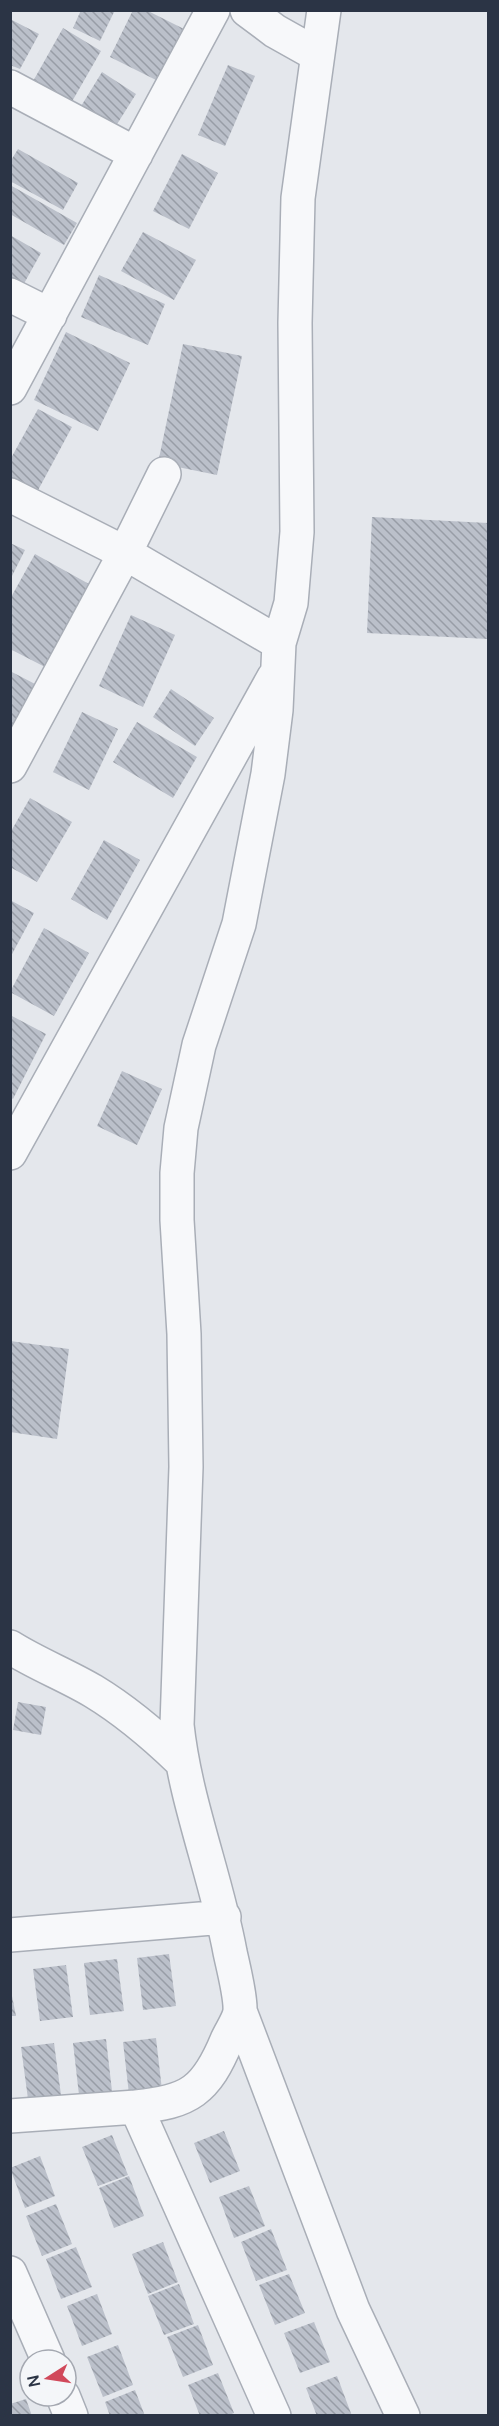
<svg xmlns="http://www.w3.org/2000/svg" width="499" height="2426" viewBox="0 0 499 2426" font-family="Manrope,sans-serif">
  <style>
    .building { fill: url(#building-back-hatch) }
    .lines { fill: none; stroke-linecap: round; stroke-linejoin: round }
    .street-casing { stroke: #a9aeb7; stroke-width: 36 }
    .street { stroke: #f7f8fa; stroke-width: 33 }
  </style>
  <defs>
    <pattern id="building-back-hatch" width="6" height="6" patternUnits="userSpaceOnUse" patternTransform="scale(1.5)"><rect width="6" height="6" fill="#bbc0ca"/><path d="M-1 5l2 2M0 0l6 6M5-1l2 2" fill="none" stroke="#989da6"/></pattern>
  </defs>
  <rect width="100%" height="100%" fill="#e4e7ec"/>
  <path class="building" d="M81,10H115L100,41L73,28Z
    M133,10H146L184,29L158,81L110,57Z
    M10,19L39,34L20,69L10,65Z
    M63,28L101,51L70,105L32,83Z
    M228,65L255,76L225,146L198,135Z
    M102,72L136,94L109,137L75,116Z
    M18,149L78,183L63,210L10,181V162Z
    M182,154L218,173L189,229L153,211Z
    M10,185L77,223L64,245L10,214Z
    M143,232L196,260L174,300L121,271Z
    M10,235L41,253L21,289L10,283Z
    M99,275L165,304L148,345L81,317Z
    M66,332L130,363L98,431L34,400Z
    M183,344L242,356L217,475L158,463Z
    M38,409L72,427L36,494L10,480V460Z
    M372,517L488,523V639L367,633Z
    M10,543L25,550L10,580Z
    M35,554L89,584L45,667L10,649V599Z
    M131,615L175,635L143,707L99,686Z
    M10,671L35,684L10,731Z
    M171,689L214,718L195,746L153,717Z
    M82,712L118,729L89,790L53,772Z
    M137,722L197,757L173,798L113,762Z
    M30,798L72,822L37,882L10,867V833Z
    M104,840L140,860L107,920L71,899Z
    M10,900L34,913L10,958Z
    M44,928L89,953L54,1016L10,992Z
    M12,1016L46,1034L13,1099L10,1097V1020Z
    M122,1071L162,1089L137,1145L97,1126Z
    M10,1341L69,1349L57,1439L10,1432Z
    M18,1702L46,1707L41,1735L13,1730Z
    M169,1954L176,2006L143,2010L137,1958Z
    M117,1959L124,2011L90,2015L84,1963Z
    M66,1965L73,2017L40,2021L33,1969Z
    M10,1986L16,2016H10Z
    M156,2038L162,2090L129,2094L123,2042Z
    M106,2039L112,2091L79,2095L73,2043Z
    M54,2043L61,2095L28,2099L21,2047Z
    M224,2131L240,2171L210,2183L194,2143Z
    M112,2135L128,2175L98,2186L82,2147Z
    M40,2156L55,2196L25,2208L10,2168Z
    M129,2176L144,2216L114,2228L99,2188Z
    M249,2186L265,2226L234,2238L219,2197Z
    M56,2204L72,2244L42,2256L26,2216Z
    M271,2229L287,2270L256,2281L241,2242Z
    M163,2242L178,2282L148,2294L132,2254Z
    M76,2247L92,2287L61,2299L46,2259Z
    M289,2274L305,2313L275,2325L259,2285Z
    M179,2284L194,2324L164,2335L148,2296Z
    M97,2294L112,2334L82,2346L67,2306Z
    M314,2322L330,2362L300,2373L284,2333Z
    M198,2325L213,2365L183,2377L167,2337Z
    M118,2345L133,2385L103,2397L87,2357Z
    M218,2373L234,2413L227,2416H200L188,2385Z
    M337,2376L352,2416H317L306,2388Z
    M135,2390L145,2416H110L105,2402Z
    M26,2399L32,2416H10V2404Z"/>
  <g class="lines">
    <g class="street-casing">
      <path id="street" d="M247,10L275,31L316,54
        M10,87L136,154
        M10,295L50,315
        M10,388L213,10
        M10,495L125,553L279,643
        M10,766L125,553L164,474
        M10,1153L274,677
        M10,1647C37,1664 66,1675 93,1691C126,1711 153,1734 181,1761
        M10,1935L224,1917
        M240,2011L353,2310L403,2416
        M136,2107C189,2102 206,2091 227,2040C231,2031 239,2020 240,2011C241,1997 233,1966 230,1952C216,1876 185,1801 177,1725L186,1467L184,1334L177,1220V1173L181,1128L199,1045L239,924L268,774L276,710L279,643L291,603L297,532L295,323L298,198L324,10
        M10,2116L136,2107L274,2416
        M10,2273L48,2360
        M63,2396L71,2416"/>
    </g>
    <use href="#street" class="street"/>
  </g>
  <rect width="499" height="2426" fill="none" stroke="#2b3445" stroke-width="24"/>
  <g transform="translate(48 2378) rotate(258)"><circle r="28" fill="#f4f6f9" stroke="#a4a8b1" stroke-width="1.5"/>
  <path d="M0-4.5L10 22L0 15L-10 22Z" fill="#d1495b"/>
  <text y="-9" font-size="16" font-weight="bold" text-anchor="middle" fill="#2b3445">N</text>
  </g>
</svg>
